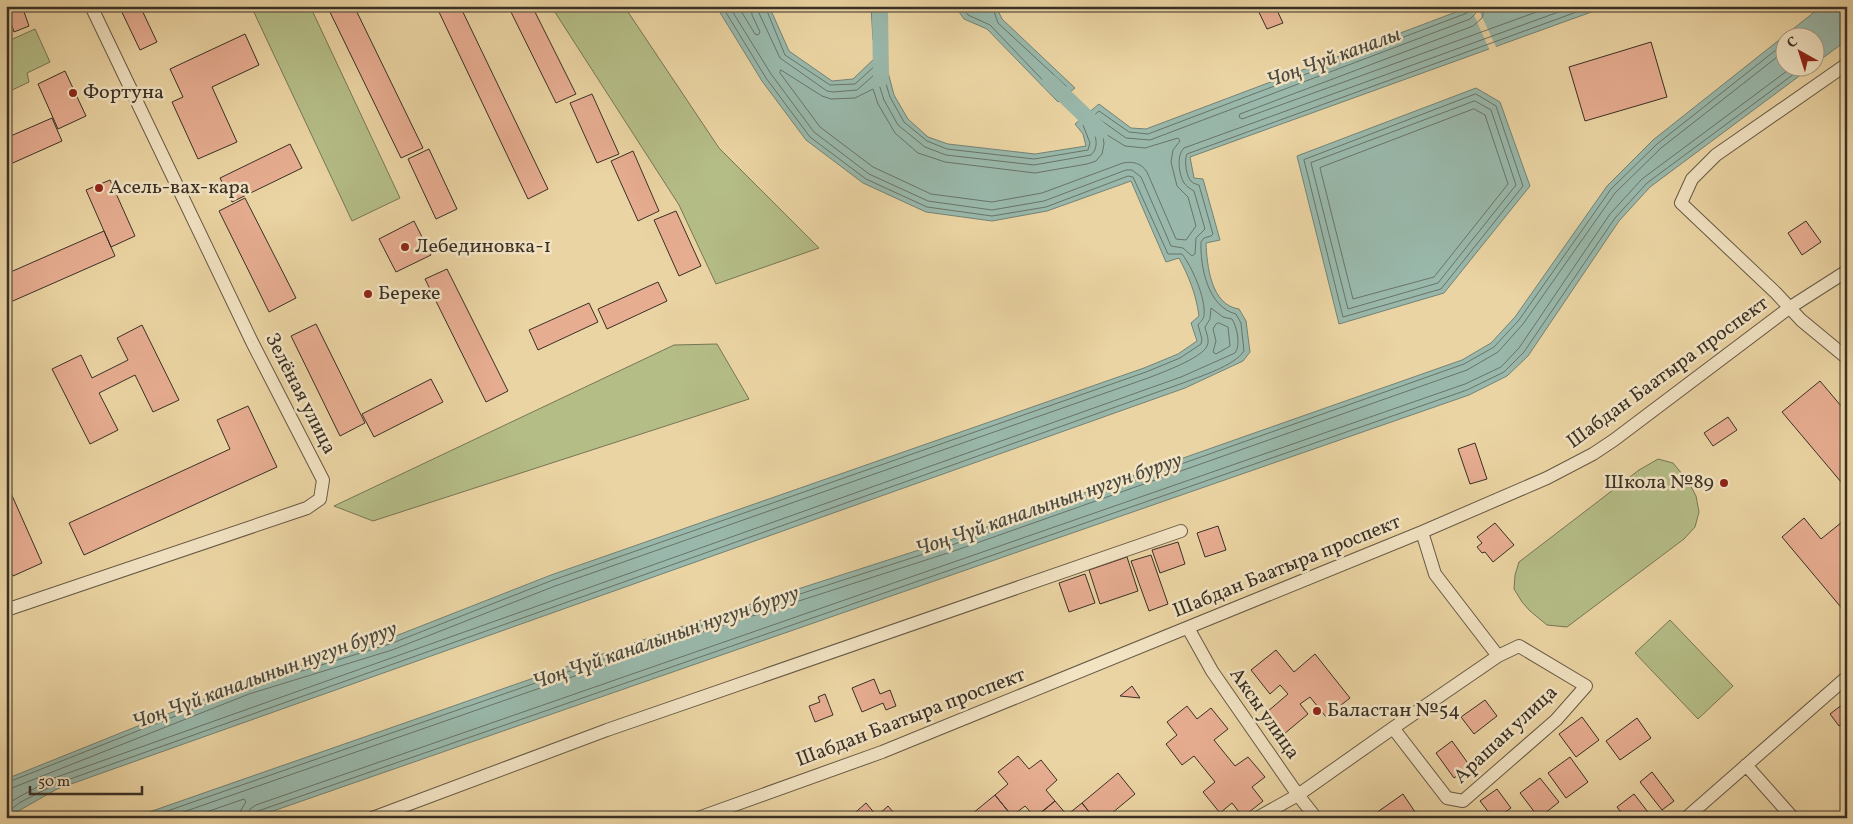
<svg xmlns="http://www.w3.org/2000/svg" width="1853" height="824" viewBox="0 0 1853 824" font-family="Vollkorn,serif">
  <style>
    .green { fill: #b5bd87; stroke: #777656 }
    .water { fill: #99b8ab; stroke: #738276 }
    .pier { fill: #ebd4a3 }
    .lines { fill: none; stroke-linecap: round; stroke-linejoin: round }
    .shore { stroke: #697468; stroke-width: 1 }
    .canal { stroke: #99b8ab; stroke-width: 16 }
    .building { fill: #e7ad91; stroke: #393026 }
    .minor-casing { stroke: #665945; stroke-width: 14 }
    .minor { stroke: #f2e3c3; stroke-width: 12 }
    .poi-dot { fill: #8f2418; stroke: #f2e3c3; stroke-width: 2 }
    .labels { text-anchor: middle; dominant-baseline: central; stroke-width: 5; stroke-linejoin: round; paint-order: stroke }
    .poi-label { font-size: 20px; fill: #393026; stroke: #f2e3c3; text-anchor: start }
    .street-label { font-size: 20px; fill: #393026; stroke: #f2e3c3 }
    .water-label { font-size: 21px; font-style: italic; fill: #4c4b41; stroke: #f2e3c3 }
  </style>
  <rect width="100%" height="100%" fill="#ebd4a3"/>
  <filter id="stains"><feTurbulence type="fractalNoise" baseFrequency=".004" numOctaves="4"/><feColorMatrix values="0 0 0 0 .2 0 0 0 0 .09 0 0 0 0 .02 0 0 0 .5 -.17"/></filter>
  <radialGradient id="worn" r=".72"><stop offset=".6" stop-color="#630" stop-opacity="0"/><stop offset="1" stop-color="#630" stop-opacity=".3"/></radialGradient>
  <path class="green" d="M251,6H310L400,198L352,221Z
    M551,6H624L719,148L819,248L716,284L679,205Z
    M35,29L50,62L27,73L29,82L6,93V42Z
    M717,344L749,399L373,521L334,506L674,345Z
    M1658,459L1673,463L1688,481L1696,496L1699,512L1695,527L1684,539L1567,627L1547,625L1530,611L1522,602L1514,589L1515,575L1519,562L1639,470Z
    M1670,620L1733,686L1698,719L1635,653Z"/>
  <path class="water" d="M716,6H769L789,51L832,81L853,79L876,57H884L894,95L908,119L928,137L948,144L1035,154L1086,146L1083,134L1075,124L1099,104L1131,128L1146,129L1472,6H1608L1190,157L1194,178L1203,179L1220,240L1206,243C1207,266 1211,305 1239,309L1246,321L1250,352L1243,361L1185,388L57,789L6,818V779L245,683L388,639L551,575L1144,368L1178,354L1197,341L1191,323L1199,316C1196,294 1189,277 1179,258L1166,262L1131,181L1047,211L992,221L926,212L863,183L806,140L762,81Z
    M871,6H886L885,41L873,40Z
    M955,6H996L1002,19L1075,88L1058,102L987,29L964,19Z
    M1822,6H1847V40L1816,63V38H1786V68H1810L1650,187L1619,221L1528,356L1507,376L1469,395L253,818H132L683,626L950,540L1462,360L1491,343L1515,317L1607,186L1653,140Z
    M1476,88L1500,102L1530,186L1444,293L1339,324L1297,156Z"/>
  <path class="pier" d="M1470,6H1477L1497,49L1490,51Z"/>
  <g class="lines">
    <path class="shore" d="M729,6L771,74L814,132L869,174L928,201L992,210L1044,201L1126,170H1132L1141,177L1171,246L1183,248L1192,256L1195,254L1196,238L1205,229L1194,191C1191,189 1187,187 1184,183C1179,174 1176,156 1184,148L1575,6
      M738,6L755,34L758,35L760,32L752,15L751,6
      M758,6L759,13L780,58L827,91L833,92L857,90L874,75H876L884,100L898,125L925,147L946,155L1034,165L1091,155C1100,146 1095,136 1092,126L1099,119L1126,138L1150,140L1470,19L1475,14L1477,6
      M765,6L785,55L830,85L855,84L877,64H880L890,97L904,122L927,141L947,149L1034,159L1088,150L1090,143L1083,125L1099,111L1129,132L1148,134L1467,13L1470,10L1471,6
      M961,6L968,15L990,25L1056,94H1060L1066,89V86L998,23L992,6
      M1485,6L1482,18L1473,26L1240,114L1239,117L1242,119L1553,6
      M781,70L822,96L831,99L855,98L873,89L878,104L895,133L918,153L945,162L1035,173L1087,164L1096,161L1102,154L1104,144L1103,135L1104,133L1125,146L1145,148L1178,138L1180,141L1173,150L1171,162L1177,186L1188,197L1196,226L1186,240L1176,239L1147,172C1141,163 1133,161 1123,163L1042,193L992,202L931,194L873,167L820,127L780,73Z
      M1476,94L1496,106L1523,186L1441,289L1343,317L1304,160Z
      M1475,101L1491,110L1516,185L1438,283L1348,309L1311,163Z
      M1474,109L1485,115L1508,184L1434,277L1353,299L1320,168Z
      M1219,323L1228,327L1230,346L1216,354L1213,352L1216,341L1213,329L1216,324Z
      M6,783L246,688L390,644L553,580L1146,372L1180,358L1201,344L1202,339L1198,325C1200,322 1204,319 1204,315C1206,298 1192,267 1182,254H1168L1133,177L1128,176L1046,207L992,216L927,207L866,179L810,137L766,78L722,6
      M6,789L12,788L249,694L392,650L555,586L1148,378C1161,373 1202,358 1207,346C1210,340 1206,333 1205,327L1210,319L1211,308L1223,317L1232,319C1237,327 1241,345 1235,353L1181,377L54,778L17,798L6,805
      M6,814L19,803L56,784L1183,383C1201,376 1234,366 1244,351L1241,323L1236,314C1208,307 1200,267 1201,242L1204,238L1211,236L1213,234L1199,185C1197,184 1194,184 1192,182C1186,178 1184,159 1187,154L1593,6
      M147,818L685,631L952,545L1464,364L1494,347L1519,320L1611,189L1657,144L1786,42
      M166,818L687,637L954,551L1467,370L1498,352L1523,324L1615,193L1661,148L1786,50
      M189,818L244,799L246,802L241,810L240,818
      M248,818L250,809L256,805L1465,384L1501,367L1519,348L1610,214L1642,179L1791,68
      M254,818L255,813L258,811L1467,390L1504,372L1524,352L1615,218L1647,183L1802,68"/>
    <path class="canal" d="M880,6L881,79
      M1050,82L1101,131"/>
  </g>
  <path class="building" d="M19,6H22L29,26L14,32L7,11Z
    M119,6H140L157,42L140,50Z
    M327,6H354L423,148L401,158Z
    M450,6H460L548,189L528,199L439,12Z
    M508,6H532L576,94L556,103Z
    M1256,6H1275L1283,23L1267,29Z
    M245,34L259,65L212,87L237,142L198,159L172,102L183,97L170,69Z
    M1651,42L1667,97L1585,121L1569,67Z
    M65,71L86,116L58,129L38,84Z
    M592,94L619,154L597,163L570,103Z
    M52,118L62,141L6,166V138Z
    M290,144L302,168L232,202L220,178Z
    M429,149L457,209L436,219L408,159Z
    M633,151L659,211L638,221L611,161Z
    M110,180L135,236L111,247L86,190Z
    M245,198L296,298L269,312L219,211Z
    M676,211L701,266L679,276L654,220Z
    M414,221L431,255L396,272L379,239Z
    M1806,221L1821,242L1802,255L1788,233Z
    M104,231L115,256L6,304V274Z
    M447,269L508,391L486,402L425,279Z
    M658,282L667,301L607,329L598,309Z
    M589,303L598,322L538,350L529,330Z
    M316,324L365,423L340,436L291,336Z
    M142,325L179,400L153,412L135,375L99,393L118,430L90,444L52,369L81,355L92,378L128,360L117,338Z
    M431,379L443,402L374,437L362,414Z
    M1820,381L1847,413V489L1782,412Z
    M248,406L277,467L84,555L69,523L230,449L217,420Z
    M1728,417L1737,430L1713,446L1704,433Z
    M1475,443L1487,479L1470,484L1458,449Z
    M6,482L42,563L13,576L6,561Z
    M1804,518L1821,539L1847,518V610L1845,612L1782,537Z
    M1495,523L1514,545L1493,562L1485,552L1482,553L1477,547L1482,543L1477,537Z
    M1218,526L1226,550L1205,557L1197,533Z
    M1178,542L1185,564L1160,573L1152,550Z
    M1151,555L1168,604L1149,611L1131,561Z
    M1127,557L1138,591L1100,604L1089,570Z
    M1085,574L1095,603L1069,612L1059,583Z
    M1276,650L1294,672L1315,654L1350,698L1326,717L1310,697L1300,704L1308,714L1284,734L1267,712L1288,694L1280,685L1270,694L1251,670Z
    M874,679L880,694L890,690L896,706L886,710L883,703L862,712L852,688Z
    M1132,686L1140,698L1120,696Z
    M825,694L833,715L815,722L809,706L820,702L818,697Z
    M1485,700L1497,716L1474,734L1461,717Z
    M1847,701V720L1839,726L1830,714Z
    M1187,706L1197,719L1211,708L1228,729L1214,740L1235,766L1248,757L1265,777L1252,787L1263,801L1243,817L1232,803L1220,813L1203,792L1215,782L1194,756L1182,765L1166,744L1177,735L1167,722Z
    M1582,717L1599,740L1576,757L1559,734Z
    M1637,718L1651,738L1620,760L1606,741Z
    M1452,741L1470,766L1454,778L1436,753Z
    M1018,756L1029,769L1041,760L1057,780L1046,790L1055,801L1035,817L1025,806L1012,816L995,795L1008,784L998,772Z
    M1570,757L1588,782L1566,798L1548,773Z
    M1652,772L1674,801L1662,810L1640,782Z
    M1118,773L1135,794L1106,818H1094L1082,803Z
    M1540,778L1559,802L1539,818L1520,793Z
    M1497,789L1511,808L1497,818H1493L1480,801Z
    M1403,794L1419,818H1369Z
    M1634,794L1651,816L1649,818H1625L1617,807Z
    M995,795L1012,816L1011,818H967Z
    M1055,801L1067,815L1082,803L1094,818H1035Z
    M866,803L877,816L888,806L898,818H849Z"/>
  <g class="lines">
    <g class="minor-casing">
      <path id="minor" d="M1847,64L1716,155L1692,179L1681,203L1776,293L1801,320L1847,358
        M6,610L307,508L320,499L323,480L252,342L91,6
        M1188,628L1212,671L1298,795L1316,818
        M1393,728L1447,798L1463,801L1556,720L1586,686L1519,646L1498,656L1435,574L1422,532
        M1746,765L1793,818
        M372,818L607,730L1181,531
        M698,818L882,752L1422,532L1547,478L1593,454L1614,440L1789,308L1847,271
        M1257,818L1298,795L1393,728L1498,656
        M1686,818L1847,677"/>
    </g>
    <use href="#minor" class="minor"/>
  </g>
  <g class="poi-dot">
    <circle cx="73" cy="93" r="5"/>
    <circle cx="99" cy="188" r="5"/>
    <circle cx="405" cy="247" r="5"/>
    <circle cx="368" cy="294" r="5"/>
    <circle cx="1724" cy="483" r="5"/>
    <circle cx="1317" cy="711" r="5"/>
  </g>
  <g class="labels">
    <g class="poi-label">
      <text x="83" y="93">Фортуна</text>
      <text x="109" y="188">Асель-вах-кара</text>
      <text x="415" y="247">Лебединовка-1</text>
      <text x="378" y="294">Береке</text>
      <text x="1714" y="483" text-anchor="end">Школа №89</text>
      <text x="1327" y="711">Баластан №54</text>
    </g>
    <g class="street-label">
      <text transform="translate(1668 373) rotate(-36)">Шабдан Баатыра проспект</text>
      <text transform="translate(300 394) rotate(63)">Зелёная улица</text>
      <text transform="translate(1287 567) rotate(-22)">Шабдан Баатыра проспект</text>
      <text transform="translate(1264 714) rotate(55)">Аксы улица</text>
      <text transform="translate(911 718) rotate(-21)">Шабдан Баатыра проспект</text>
      <text transform="translate(1506 735) rotate(-43)">Арашан улица</text>
    </g>
    <g class="water-label">
      <text transform="translate(1334 58) rotate(-20)">Чоң Чүй каналы</text>
      <text transform="translate(1049 505) rotate(-19)">Чоң Чүй каналынын нугун буруу</text>
      <text transform="translate(666 638) rotate(-19)">Чоң Чүй каналынын нугун буруу</text>
      <text transform="translate(265 676) rotate(-20)">Чоң Чүй каналынын нугун буруу</text>
    </g>
  </g>
  <rect width="1853" height="824" fill="none" stroke="#ebd4a3" stroke-width="25"/>
  <rect x="8" y="8" width="1838" height="809" fill="none" stroke="#393026" stroke-width="2.5"/>
  <rect x="12" y="12" width="1828" height="799" fill="none" stroke="#393026"/>
  <g transform="translate(1800 52) rotate(321)"><circle r="24" fill="#f2e3c3" stroke="#a89b84"/>
  <path d="M0-4L9 19L0 12L-9 19Z" fill="#8f2418"/>
  <text y="-8" font-size="14" font-weight="bold" text-anchor="middle" fill="#393026">С</text>
  </g>
  <path d="M30 786v8h112v-8" fill="none" stroke="#393026" stroke-width="2.5"/>
  <text x="38" y="786" font-size="15" fill="#393026" stroke="#f2e3c3" stroke-width="4" paint-order="stroke">50 m</text>
  <rect width="100%" height="100%" filter="url(#stains)"/>
  <rect width="100%" height="100%" fill="url(#worn)"/>
</svg>
